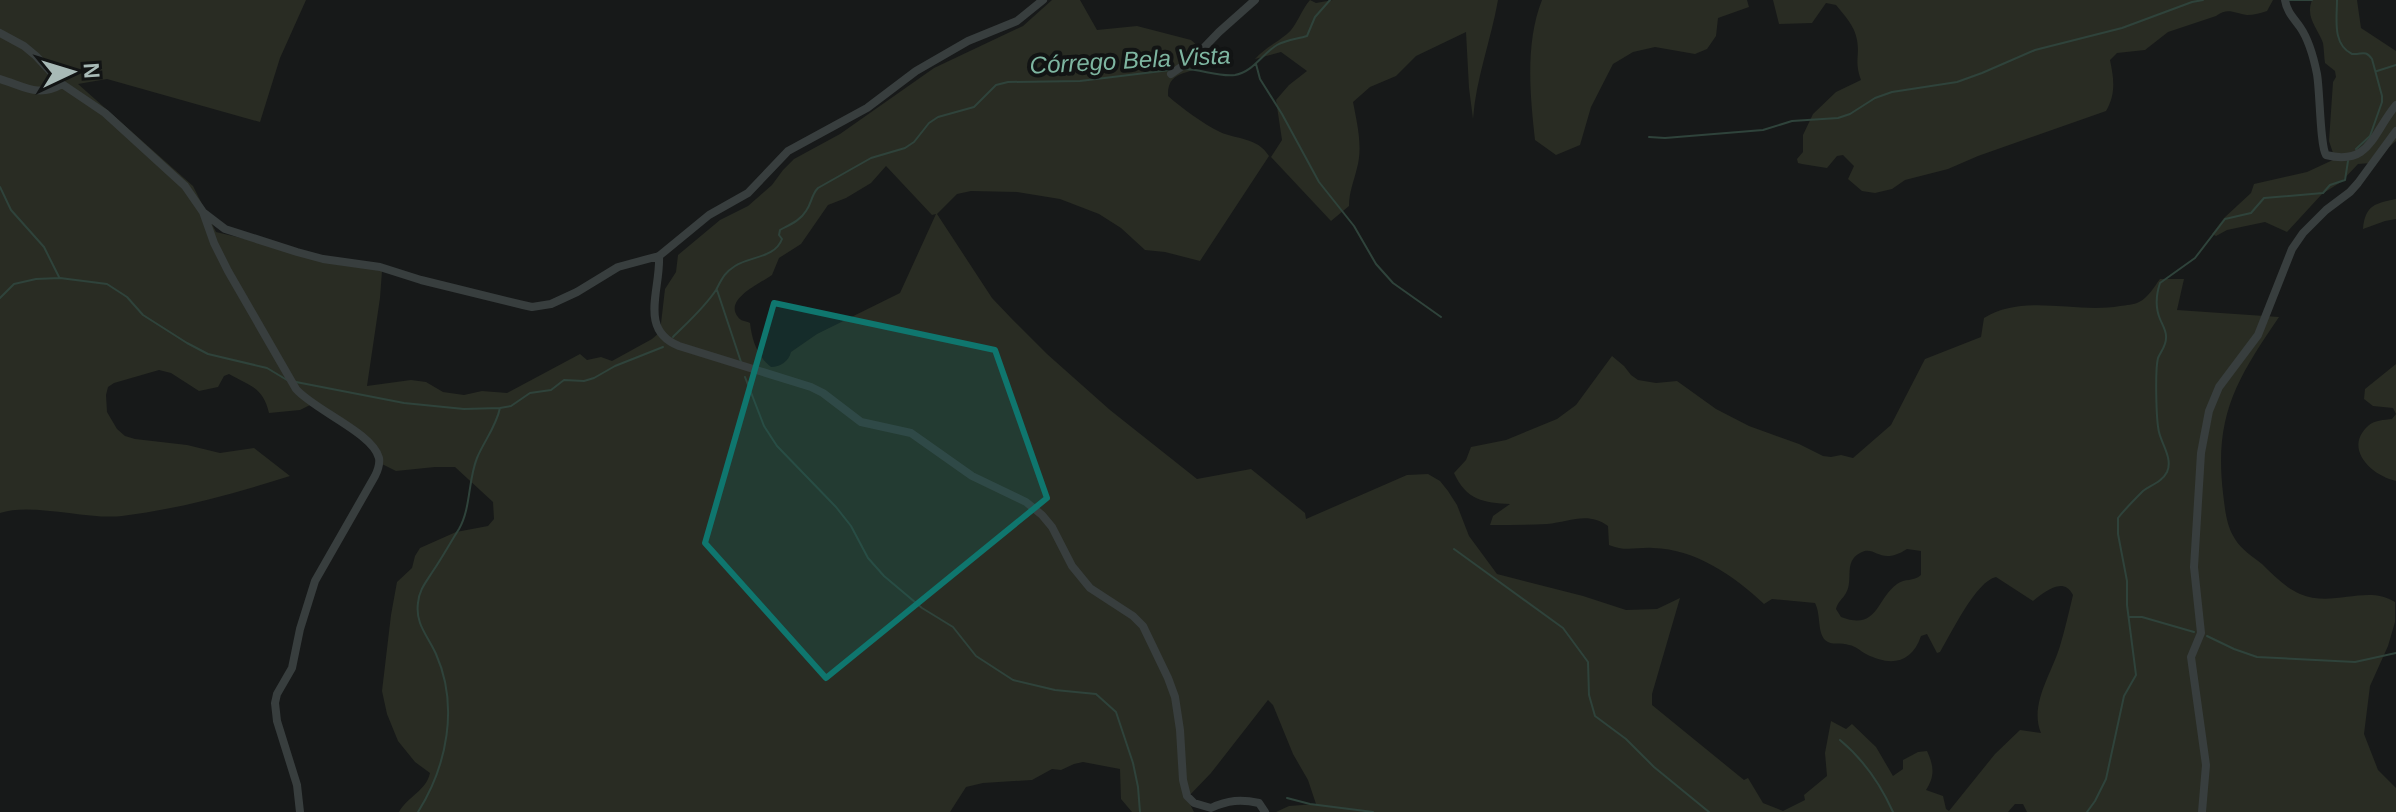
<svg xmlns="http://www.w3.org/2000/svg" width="2396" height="812" viewBox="0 0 2396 812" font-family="Arial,sans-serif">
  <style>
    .green { fill: #292c23; fill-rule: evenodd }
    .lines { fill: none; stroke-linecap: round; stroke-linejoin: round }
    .stream { stroke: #2f433b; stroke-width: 2 }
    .street { stroke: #383e3e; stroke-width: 8 }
    .marked { fill: #0f766e; fill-opacity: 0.2; stroke: #0f766e; stroke-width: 6; stroke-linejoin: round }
    .labels { text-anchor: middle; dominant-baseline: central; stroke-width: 8; stroke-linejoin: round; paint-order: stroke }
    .water-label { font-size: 24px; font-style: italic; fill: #7eb6a1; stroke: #121414 }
  </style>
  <rect width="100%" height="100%" fill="#171919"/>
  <path class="green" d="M0,0H306L280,58L260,122L107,79L78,84L193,186L216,232L382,271L380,298L367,386L411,380L426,382L443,392L464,395L482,391L507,393L580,354L587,360L601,357L612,361L652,339L660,332L665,289L676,272L678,255L720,220L748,206L772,185L783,170L794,159L840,134L934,68L1023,26L1052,0H1080L1097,30L1137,26L1191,40L1212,58C1195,78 1167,66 1168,96C1183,109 1202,123 1220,132C1238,140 1257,137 1269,156L1200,261L1165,252L1145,250L1121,228L1099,214L1060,199L1017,192L971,191L957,194L937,214L992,298L1011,318L1047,354L1110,410L1197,479L1251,469L1305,513L1306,519L1407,475L1428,474L1440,481L1448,491L1457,505L1469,536L1497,574L1583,596L1626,610L1657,609L1680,598L1652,694V705L1744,780L1748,778L1763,803L1783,811L1805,800L1804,795L1827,776L1825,753L1831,721L1846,729L1852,724L1876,747L1893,776L1903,769V760L1918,752L1927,751C1934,766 1935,776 1926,790L1943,796L1946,809L1949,811L1995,754L2020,730L2041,733C2029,705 2052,673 2060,646C2065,629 2069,612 2073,595C2063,576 2045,592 2033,601L1996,577C1976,581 1951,634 1940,652L1937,653L1927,634L1921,636C1912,663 1891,667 1866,654C1860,651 1856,646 1849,645C1842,642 1831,646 1825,640C1817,631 1821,614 1815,603L1772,599L1764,604C1734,576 1696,549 1653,548C1637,547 1625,552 1609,545L1608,526C1588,511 1569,522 1547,524C1528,525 1509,525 1490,525L1493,516L1510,504C1484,503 1466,500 1454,473L1466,460L1471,447L1506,440L1557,419L1576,405L1612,356L1624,366L1631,375L1638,380L1656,383L1677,381L1716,409L1749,426L1799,444L1823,456L1831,457L1841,455L1853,458L1891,425L1925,359L1981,337L1984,318C2024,293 2076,314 2120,306C2126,305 2134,305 2139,302C2148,298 2154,287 2160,279H2184L2177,310L2279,317C2237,379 2214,415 2223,493C2225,509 2226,525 2235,539C2241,549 2253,557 2262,564C2273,575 2286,588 2300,594C2333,608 2367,584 2395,602V622L2388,646L2370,686L2364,734L2378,770L2396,788V812H2027L2023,804H2015L2008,812H1276L1289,806L1316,804L1308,780L1293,754L1273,705L1268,700L1211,773L1187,798L1194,812H1132L1121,799L1120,769L1083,762L1074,764L1061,770L1052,769L1032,780L983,783L966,787L950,812H399C408,796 426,791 430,773L415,762L398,741L387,714L382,691L391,615L397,582L412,568L415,556L420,548L456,532L488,526L494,519L493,502L455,467H435L396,471L382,464L361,436L310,405L300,410L269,413C263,387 250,386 229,374L224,376L218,387L199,391L171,373L159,370L114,383L108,387L106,395L107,412L117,429L125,436L135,439L187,445L220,453L254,448L290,476C236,493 179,509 122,516C88,520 31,502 0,513ZM886,166L932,215L936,214L900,293L817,334L791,352C789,361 780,367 771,367C757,356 752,340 750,323C746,321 740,321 738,317C723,299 763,282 772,275L779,258L801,244L828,205L846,198L871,183ZM1907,549L1921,551V575C1913,582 1905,578 1897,584C1876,599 1878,631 1841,617L1836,609C1838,601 1843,599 1846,593C1854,580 1843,562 1860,553C1876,544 1879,567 1907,549Z
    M1310,0L1316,3L1333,0H1498C1491,40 1476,78 1473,119L1469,88L1466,32L1416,56L1396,76L1370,87L1353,102C1357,123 1363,147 1357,168C1354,181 1349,192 1349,206L1331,221L1271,157L1282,140L1276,100L1289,85L1307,71L1281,52L1255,59C1265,48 1276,43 1287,34C1297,26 1301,10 1310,0Z
    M1542,0H1747L1749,7L1718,18L1716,36L1707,49L1695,54L1655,47L1633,52L1613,64L1591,107L1580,145L1556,155L1535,140C1530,95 1525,43 1542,0Z
    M1773,0H2273L2267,11C2261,13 2254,15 2247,15C2234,13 2228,7 2216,16L2168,32L2145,50L2117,53L2110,60C2114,79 2116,94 2106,111L1978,156L1948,169L1905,180L1892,189L1875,193L1862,191L1848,179L1854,166L1843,155L1837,156L1827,168L1802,164L1798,163L1797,159L1803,152V135L1813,114L1836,92L1861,80C1854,61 1860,56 1857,40C1855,26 1844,15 1836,5L1826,3L1812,23L1779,24Z
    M2312,0H2357L2361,28L2396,51V141L2371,163L2358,164L2341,182L2322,194L2287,232L2265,222L2227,230L2216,236L2212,234L2224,218L2251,193L2254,184L2307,172L2335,159L2329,141L2333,82L2336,77L2335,71L2325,63C2324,57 2324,49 2323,43C2318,28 2305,18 2312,0Z
    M2396,199V219L2385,221L2363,229C2365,205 2376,203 2396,199Z
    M2396,364V481C2372,476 2343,449 2368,426C2374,420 2384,420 2392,419L2396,414L2393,408L2373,406L2364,399L2365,389Z"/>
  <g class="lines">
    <path class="stream" d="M2289,0H2312
      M2337,0C2337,19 2332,44 2352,54C2362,55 2365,49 2372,59L2382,96V102L2370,136L2356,149
      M1256,64L1260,79L1282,114L1319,182L1354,226L1376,264L1393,283L1441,317
      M1184,69C1201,69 1218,77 1235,75C1253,72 1262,54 1277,45C1286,40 1297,39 1307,36L1315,17L1330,0
      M2377,71L2396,65
      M1649,137L1665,138L1763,130L1792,121L1838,118L1850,114L1875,98L1892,92L1957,82L1982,73L2035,50L2122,28L2192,2L2203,0
      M0,187L11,210L44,247L59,277
      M717,290L741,362
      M0,298L14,284L36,279L60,278L107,284L127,297L143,315L187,343L208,354L267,368L287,380
      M673,337C687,323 705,307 716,290C722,279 724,273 735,266C751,256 775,258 782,239L779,235L780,230C789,225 800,221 806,211C812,203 811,195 818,188L871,158L905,148L914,142L929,123L938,117L974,107L996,85L1008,82L1080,81L1170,70
      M745,377L764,426L777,446L836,507L851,526L868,558L884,576L922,608L953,627L976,656L1013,680L1055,690L1096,694L1116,712L1133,763L1138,787L1140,812
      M296,382L404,403L464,409L500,408L511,406L530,393L551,390L564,380L584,381L594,378L615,366L663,347
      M1454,549L1563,628L1588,662L1589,695L1595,716L1626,739L1654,767L1709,812
      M2130,617H2142L2194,632
      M2207,636L2234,649L2257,657L2355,662L2396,653
      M1840,740C1864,760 1880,783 1893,812
      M1287,798L1310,804L1373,812
      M418,812C447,766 459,706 436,654C428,636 415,624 418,603C419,590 426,582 433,571C442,558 450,543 459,529C471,508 468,480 477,458C484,441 496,427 500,408
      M2087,812L2095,801L2106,779L2124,696L2136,675L2127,605V581L2118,534V518C2125,509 2135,499 2143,491C2151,485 2162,482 2167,472C2173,459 2162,445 2159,432C2156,420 2155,369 2158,358C2161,351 2167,345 2166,336C2166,330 2162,324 2160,319C2155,307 2156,295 2160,283L2195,258L2225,219L2251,213L2264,198L2323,193L2330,185L2345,180L2348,161"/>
    <path class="street" d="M2285,0C2287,12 2293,17 2300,27C2309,40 2314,59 2317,74C2320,91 2320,146 2326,155C2370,166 2372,134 2396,105
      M0,33L24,46L36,56L62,84L105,113L185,186L203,212L214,243L228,271L296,389C314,410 373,433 379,458C380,464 378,470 375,476L315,581L300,629L292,668L277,694L275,703L277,721L297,785L300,812
      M1171,74L1194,58L1219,32L1255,0
      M0,79C24,86 38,98 62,84
      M204,213L225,229L297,252L323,259L380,267L421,280L523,305L532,307L551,304L577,292L618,267L659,256L709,215L748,193L788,151L867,108L916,71L968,41L1017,21L1043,0
      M659,256C661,289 638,330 679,346L811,387L823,393L861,422L911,433L972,476L1026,502L1042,515L1052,527L1072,566L1090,588L1133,616L1143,626L1168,678L1175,697L1180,730L1183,780L1187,796L1194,803L1211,808C1228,800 1241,799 1259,803L1265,812
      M2202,812L2206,765L2191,657L2201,633L2194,567L2201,453L2209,411L2219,387L2258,335L2292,249L2303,233L2326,210L2350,192L2358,183L2396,131"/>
  </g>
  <path class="marked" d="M774,303L995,350L1047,498L826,678L705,543Z"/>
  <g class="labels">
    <g class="water-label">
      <text transform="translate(1130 60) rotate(-3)">Córrego Bela Vista</text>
    </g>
  </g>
  <g transform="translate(72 72) rotate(86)" stroke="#121414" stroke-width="6" paint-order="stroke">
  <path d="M0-6L14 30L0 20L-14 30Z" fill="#a8bab7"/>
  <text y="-12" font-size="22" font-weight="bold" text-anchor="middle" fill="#a8bab7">N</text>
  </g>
</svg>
